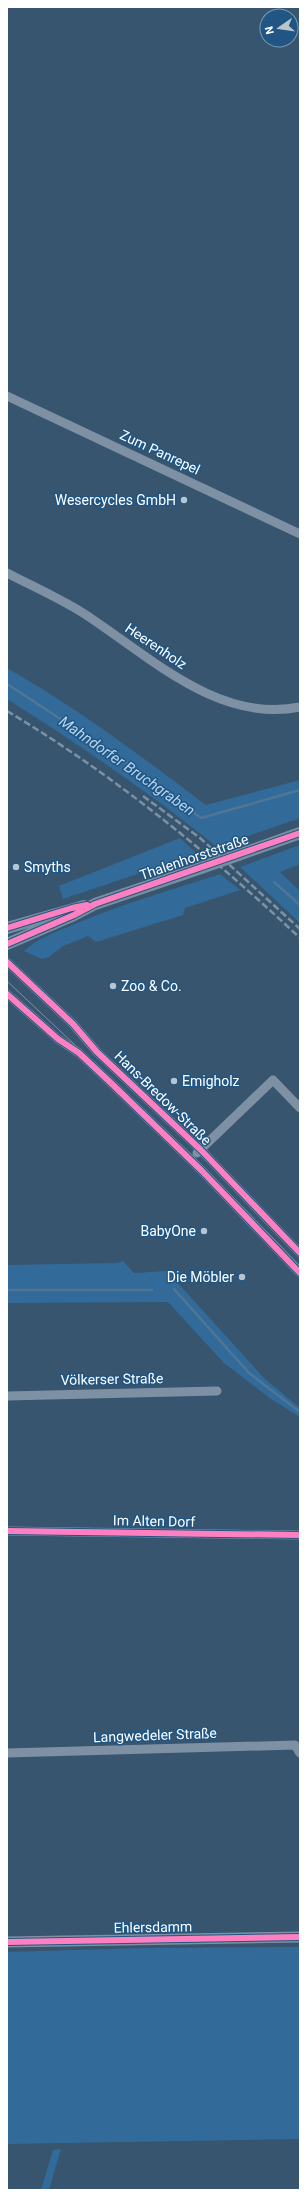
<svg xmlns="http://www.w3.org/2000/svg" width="307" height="2197" viewBox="0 0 307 2197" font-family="Roboto,sans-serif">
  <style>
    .green { fill: #326b99 }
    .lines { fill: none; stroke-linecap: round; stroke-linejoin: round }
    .stream { stroke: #507595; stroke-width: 2.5 }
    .minor { stroke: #7e91a4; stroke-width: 9 }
    .tertiary { stroke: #7e91a4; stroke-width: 11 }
    .secondary { stroke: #788ea0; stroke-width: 12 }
    .tram { stroke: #7e91a3; stroke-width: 1 }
    .rail { stroke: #7e91a3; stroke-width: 2.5; stroke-dasharray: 7 3; stroke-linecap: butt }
    .secondary-bridge { stroke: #788ea0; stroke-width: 12 }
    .cycleway-casing { stroke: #215684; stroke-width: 8 }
    .cycleway { stroke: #ff80c0; stroke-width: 6 }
    .poi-dot { fill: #b9c4cc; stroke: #215684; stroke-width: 1.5 }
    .labels { text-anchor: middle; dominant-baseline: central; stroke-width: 3; stroke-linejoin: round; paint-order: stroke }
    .street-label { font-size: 14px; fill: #fff; stroke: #215684 }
    .poi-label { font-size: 14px; fill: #fff; stroke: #215684; text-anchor: end }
    .water-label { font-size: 15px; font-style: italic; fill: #b4d6f0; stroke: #215684 }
  </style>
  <rect width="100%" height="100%" fill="#37556e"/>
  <path class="green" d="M7,668C77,708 141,756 206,805L300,780V818L217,847C150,793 80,745 7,699Z
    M180,838L197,854L63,899L59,886Z
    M300,845V864L280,872L300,891V923L240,867Z
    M220,874L240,890L185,908L183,915L96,942L88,936L63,946L49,957L42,959L24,951C38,938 58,931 75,924C122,904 172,890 220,874Z
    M123,1261L134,1273L167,1271L264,1378L300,1408V1417L271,1399L224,1363L168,1302L7,1303V1265L116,1263Z
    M300,1947V2139L7,2144V1952L143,1948Z
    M61,2149L49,2190H41L53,2150Z"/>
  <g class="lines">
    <path class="stream" d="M7,684L111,752L201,818L300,790
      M274,882L300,905
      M174,1289L249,1373L300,1412
      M7,1290H152"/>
    <path class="minor" d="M7,396L300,534
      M7,573C32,586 59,598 83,613C147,654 217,724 300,707
      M7,962L73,1024L97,1052L201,1150L300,1253
      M7,994L58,1039L79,1053L112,1084L202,1171L300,1273
      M197,1153L273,1080L300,1108
      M7,1396L217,1391
      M7,1531L300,1535
      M7,1753L295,1745L300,1753"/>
    <path class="tertiary" d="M7,1942L300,1937"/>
    <path class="secondary" d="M238,855L300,833
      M7,928L84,906
      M7,944L74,915L95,904L201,868"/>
    <path class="tram" d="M7,981L194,1157L300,1266"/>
    <path class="rail" d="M7,711C114,775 209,853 300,938
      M143,796L200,838L300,929"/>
    <path class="secondary-bridge" d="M201,868L238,855"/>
    <g class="cycleway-casing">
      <path id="cycleway" d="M7,928L72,908L87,905
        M7,944L74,915L95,904L300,833
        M7,962L73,1024L97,1052L201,1150L300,1253
        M7,994L58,1039L79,1053L112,1084L202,1171L300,1273
        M7,1531L300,1535
        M7,1942L300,1937"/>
    </g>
    <use href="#cycleway" class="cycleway"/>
  </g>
  <g class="poi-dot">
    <circle cx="184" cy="500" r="4"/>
    <circle cx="16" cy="867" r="4"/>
    <circle cx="113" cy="986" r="4"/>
    <circle cx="174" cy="1081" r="4"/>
    <circle cx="204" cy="1231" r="4"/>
    <circle cx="242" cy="1277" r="4"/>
  </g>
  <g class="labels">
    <g class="street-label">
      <text transform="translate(160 452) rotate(25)">Zum Panrepel</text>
      <text transform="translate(156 646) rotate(34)">Heerenholz</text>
      <text transform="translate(194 857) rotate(-19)">Thalenhorststraße</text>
      <text transform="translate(163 1098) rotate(44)">Hans-Bredow-Straße</text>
      <text transform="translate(112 1379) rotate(-1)">Völkerser Straße</text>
      <text transform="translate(154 1521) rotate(1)">Im Alten Dorf</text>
      <text transform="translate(155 1735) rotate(-2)">Langwedeler Straße</text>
      <text transform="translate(153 1927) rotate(-1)">Ehlersdamm</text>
    </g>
    <g class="poi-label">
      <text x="176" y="500">Wesercycles GmbH</text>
      <text x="24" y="867" text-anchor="start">Smyths</text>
      <text x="121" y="986" text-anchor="start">Zoo &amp; Co.</text>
      <text x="182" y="1081" text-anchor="start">Emigholz</text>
      <text x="196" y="1231">BabyOne</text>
      <text x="234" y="1277">Die Möbler</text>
    </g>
    <g class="water-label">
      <text transform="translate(127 766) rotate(35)">Mahndorfer Bruchgraben</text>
    </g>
  </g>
  <rect width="307" height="2197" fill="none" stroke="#ffffff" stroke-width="16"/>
  <g transform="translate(279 28) rotate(257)"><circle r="19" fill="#215684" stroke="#7a9ab5"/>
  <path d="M0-3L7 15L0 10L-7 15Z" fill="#b9c4cc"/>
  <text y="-6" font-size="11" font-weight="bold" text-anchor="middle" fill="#ffffff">N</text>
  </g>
</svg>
